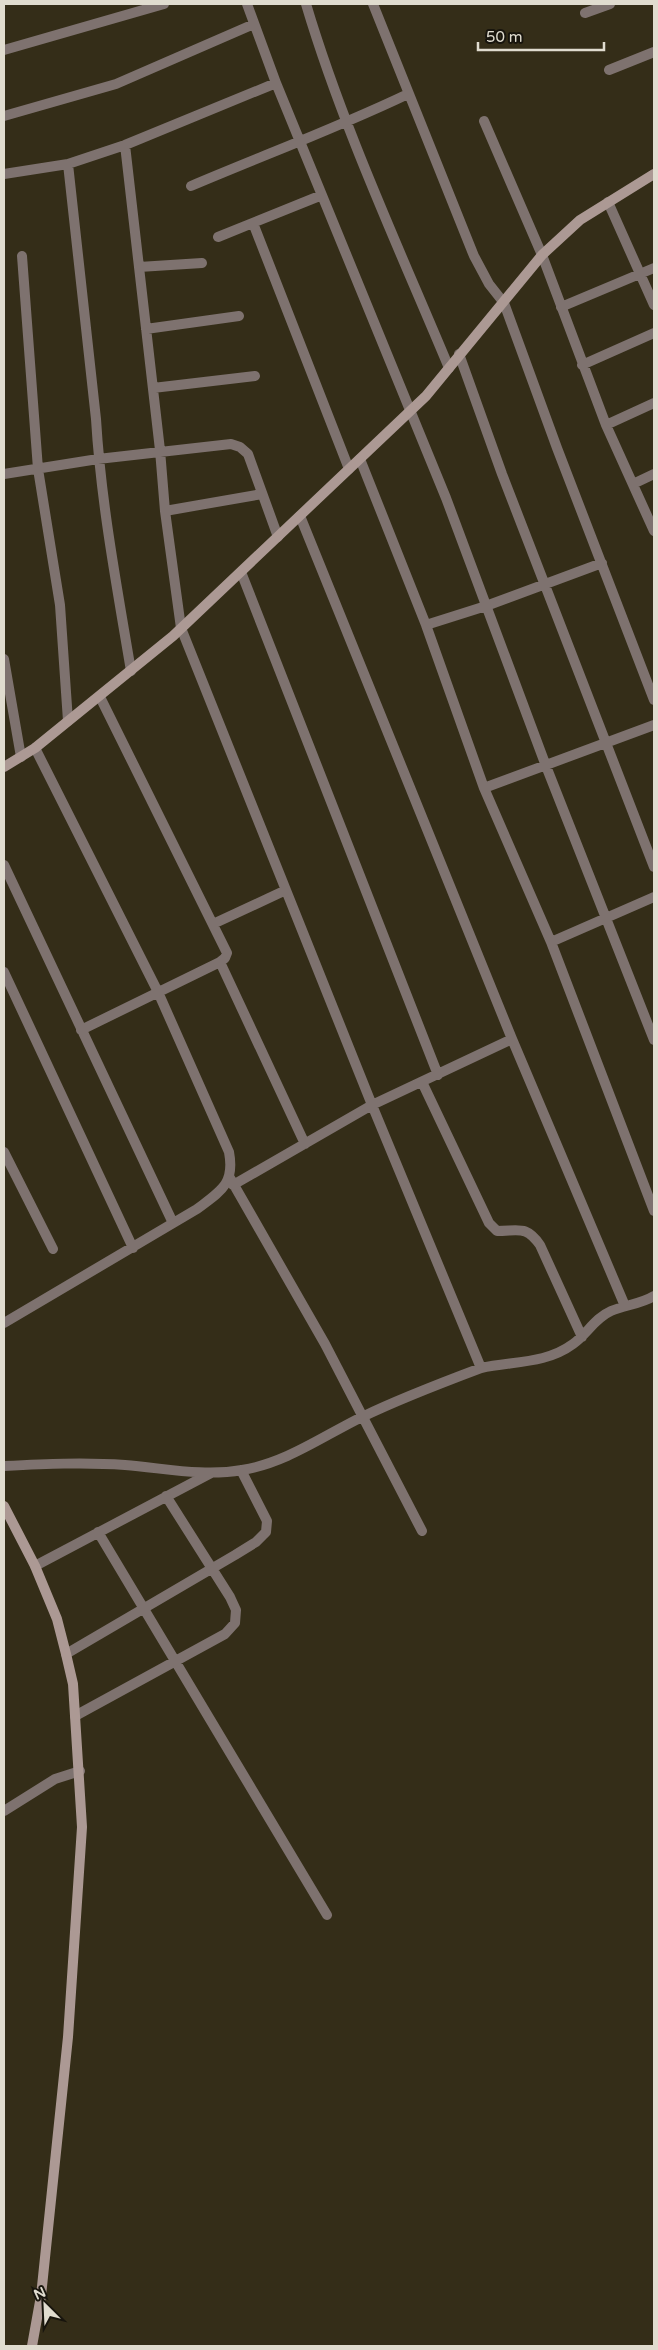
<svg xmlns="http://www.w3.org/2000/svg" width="658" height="2350" viewBox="0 0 658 2350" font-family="'Varela Round',sans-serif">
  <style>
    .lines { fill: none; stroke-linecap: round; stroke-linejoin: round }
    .street { stroke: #7e726f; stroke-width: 10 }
    .secondary { stroke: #ac9994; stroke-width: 10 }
  </style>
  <rect width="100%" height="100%" fill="#342d18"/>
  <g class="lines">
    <path class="street" d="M247,4L276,83L446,498L546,766L654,1040
      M306,4C343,128 399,248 449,368
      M373,4L474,256L489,284L504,303L557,448L654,700
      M585,13L610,4
      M4,50L164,4
      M609,70L654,52
      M4,116L116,84L254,24
      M484,121L542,255L606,425L654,531
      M125,145L160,450L165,511L181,628L372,1105L481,1368
      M68,164L96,419C101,503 117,587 131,671
      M4,174L68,164L125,145L276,83
      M191,186C264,155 337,128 408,94
      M608,202L654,305
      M253,223L349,469
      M218,237L322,195
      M22,256L38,469L60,605L68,721
      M139,267L202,263
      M561,307L654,268
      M146,329L239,316
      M459,354L502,474L654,867
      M582,365L654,333
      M153,388L255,376
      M606,425L654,403
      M360,459L426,625L484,788L551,942L654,1211
      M4,474L98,459L231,444L240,447L248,454L278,537
      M633,484L654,474
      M165,511L262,494
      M300,516L512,1039L625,1306
      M241,572L438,1075
      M426,625L486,606L602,563
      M4,659L21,757
      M100,697L227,953L225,958L220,962L305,1144
      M484,788L654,725
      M4,865L173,1223
      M213,924L286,890
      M551,942L654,897
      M4,972L133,1248
      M81,1030L220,962
      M422,1082L489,1223L497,1231C519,1231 526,1225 540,1245L582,1337
      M4,1152L53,1249
      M230,1178L325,1344L422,1531
      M233,1185L372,1105L512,1039
      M4,1323L197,1209C221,1191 235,1184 229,1152L158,992L35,748
      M4,1466C44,1464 84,1462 125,1465C164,1468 203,1477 242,1470C286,1463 323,1436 362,1417C401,1398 441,1383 481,1368C513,1361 546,1364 573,1344C587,1334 595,1318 611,1311C625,1305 641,1304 654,1296
      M98,1532L327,1915
      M35,1566L211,1473
      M66,1654L235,1555L256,1542L266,1532L267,1521L241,1470
      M75,1716L225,1634L235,1623L236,1610L230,1597L166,1496
      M4,1811L55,1779L80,1771"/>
    <path class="secondary" d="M4,767L35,748L173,636L426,396L542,255L580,220L654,174
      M4,1506L35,1566L57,1619L66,1654L73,1684L82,1827L68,2037L41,2296L32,2346"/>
  </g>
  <rect width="658" height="2350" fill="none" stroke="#e0dccf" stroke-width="10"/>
  <g transform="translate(45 2305) rotate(336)" stroke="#18150d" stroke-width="4" paint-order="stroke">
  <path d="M0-4L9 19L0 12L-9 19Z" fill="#e0dccf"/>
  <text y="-8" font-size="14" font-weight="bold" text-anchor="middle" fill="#e0dccf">N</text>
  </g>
  <path d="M478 42v8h126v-8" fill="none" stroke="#e0dccf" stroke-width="2.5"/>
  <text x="486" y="42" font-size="15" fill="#e0dccf" stroke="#18150d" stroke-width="4" paint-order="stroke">50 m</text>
</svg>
